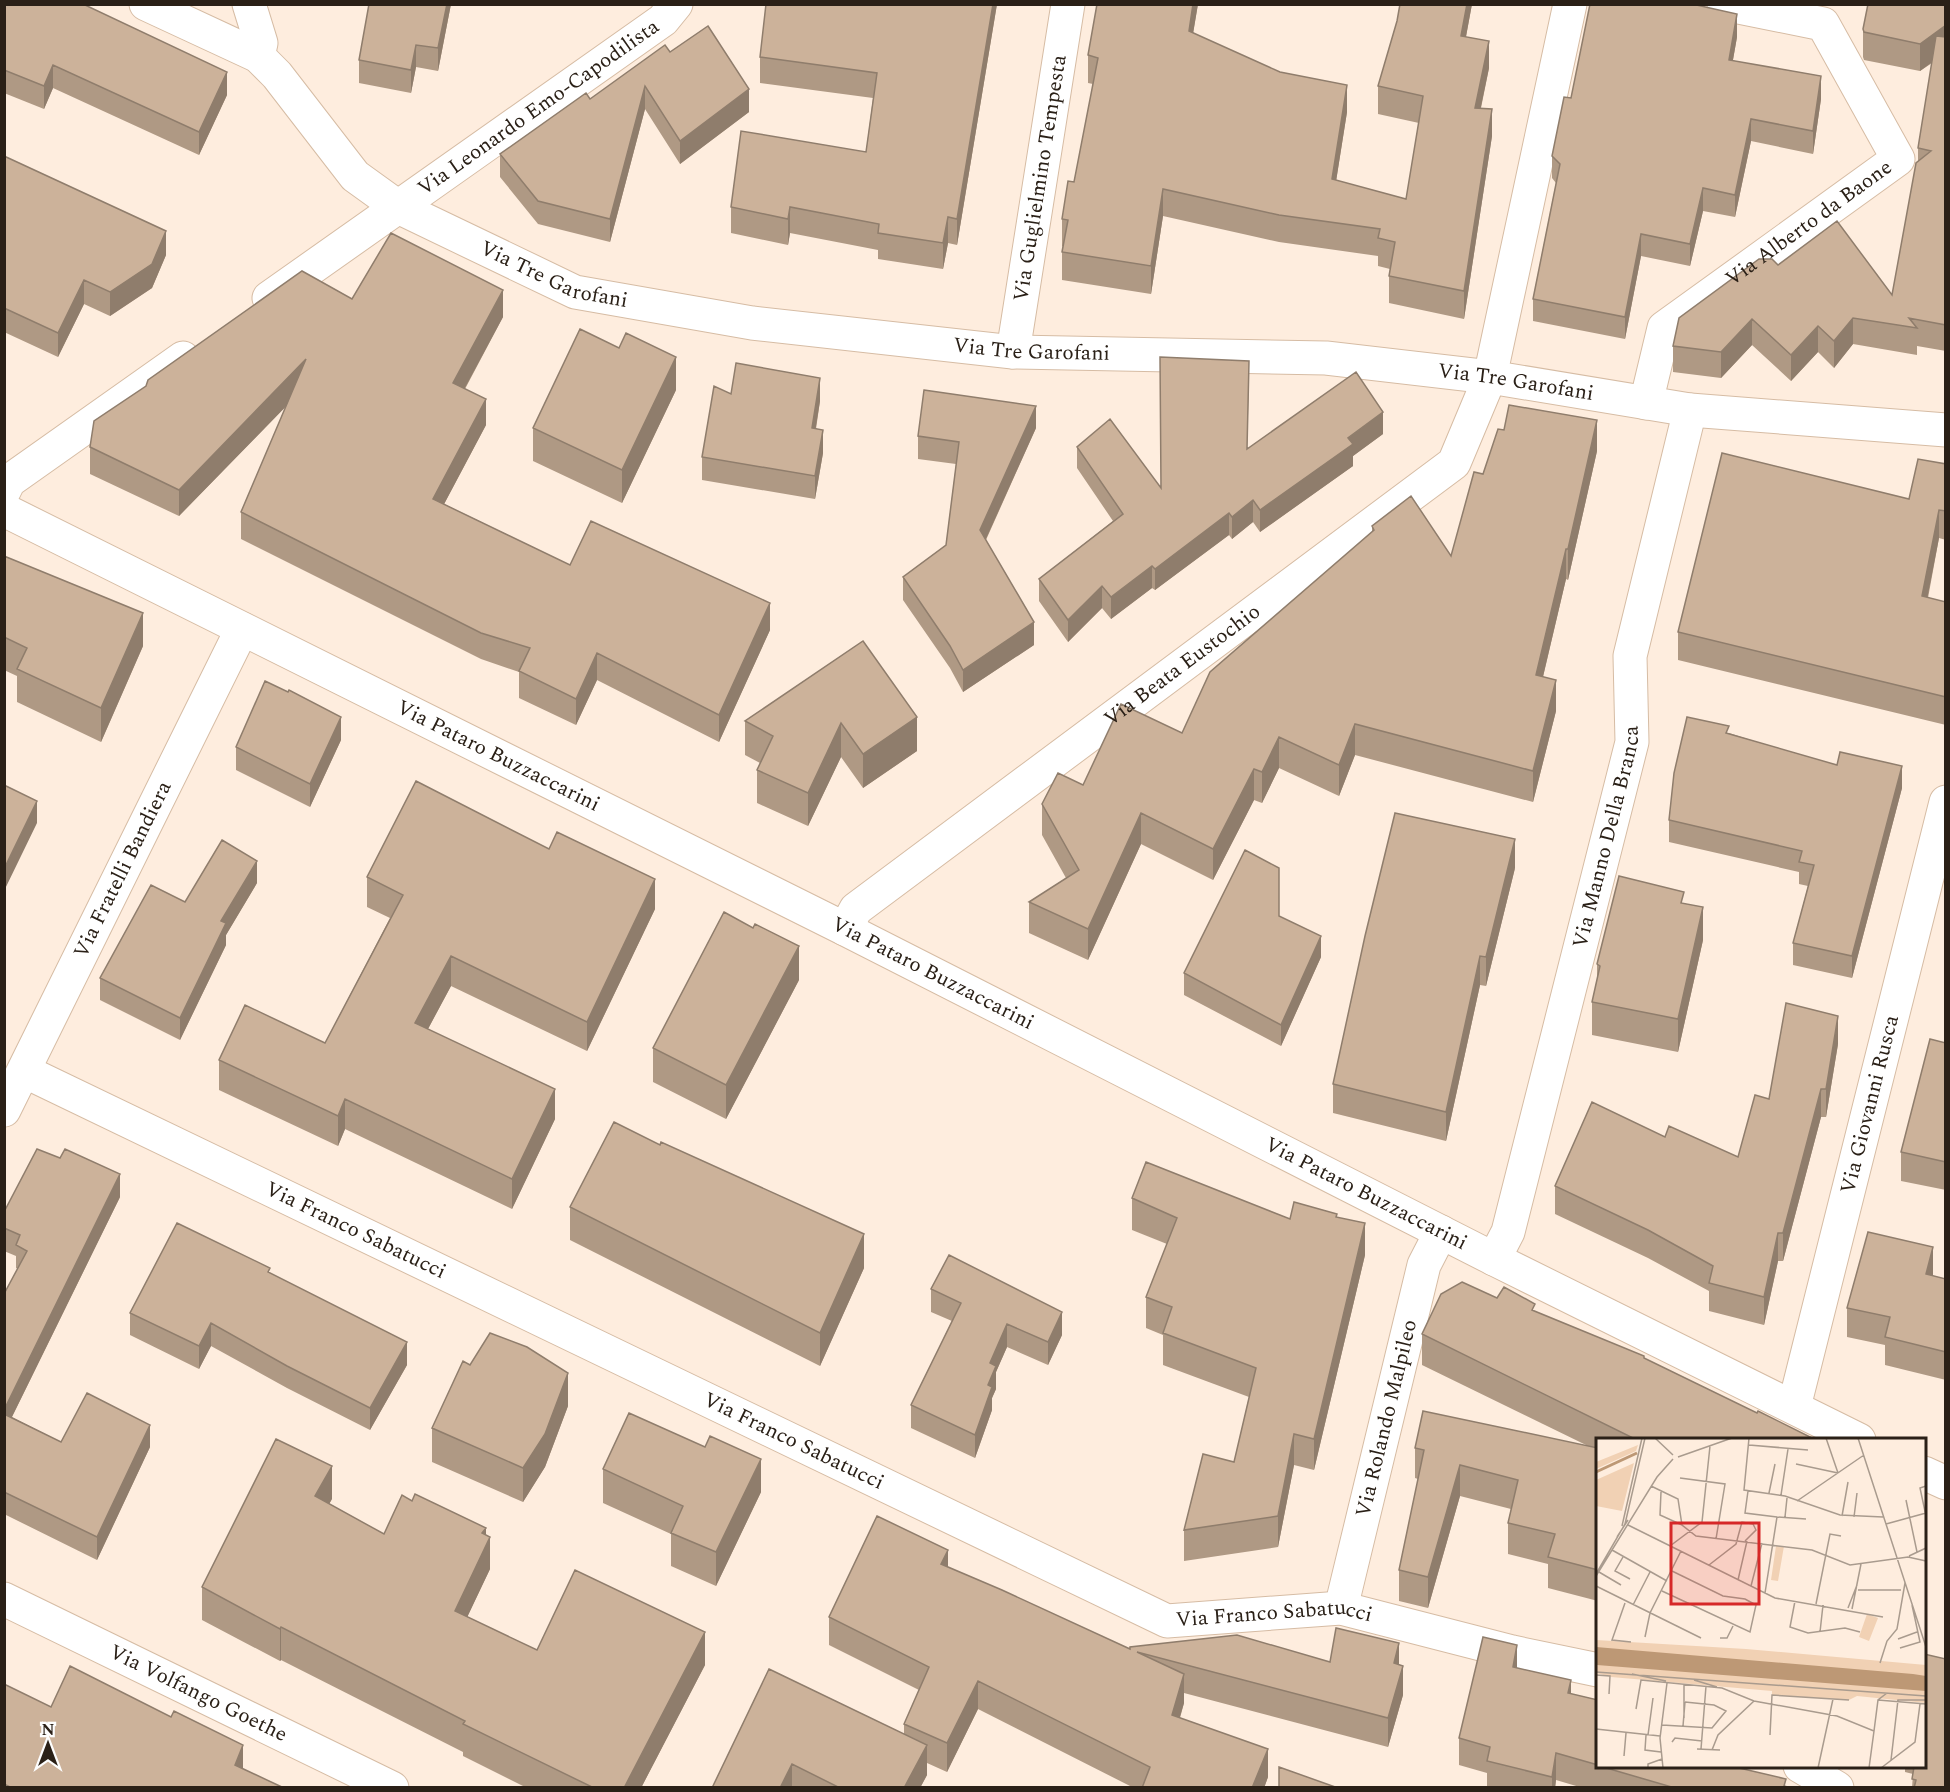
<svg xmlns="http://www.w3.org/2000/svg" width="1950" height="1792" viewBox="0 0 1950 1792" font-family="Spectral,serif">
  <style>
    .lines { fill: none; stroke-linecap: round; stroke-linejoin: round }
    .street-casing { stroke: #d6bca4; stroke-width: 35 }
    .street { stroke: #fff; stroke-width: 33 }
    .wall { fill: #af9984 }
    .shaded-wall { fill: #8f7d6c }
    .building { fill: #ccb29a; stroke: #8f7d6c; stroke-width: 1.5 }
    .labels { text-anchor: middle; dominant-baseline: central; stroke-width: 4.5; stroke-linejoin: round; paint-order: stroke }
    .street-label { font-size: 21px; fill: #2a2017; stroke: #fdfdfd }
    .inset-river { fill: none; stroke: #bd9875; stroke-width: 3 }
    .inset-road { fill: none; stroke: #a99b8e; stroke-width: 1.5 }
    .view { fill: #d62828; fill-opacity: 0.15; stroke: #d62828; stroke-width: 3 }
    .inset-edge { fill: none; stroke: #2a2017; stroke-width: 3 }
  </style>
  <rect width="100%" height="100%" fill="#feedde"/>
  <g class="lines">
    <g class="street-casing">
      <g id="street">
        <path id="s1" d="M146,4L258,56L277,75L355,176L398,207L575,292L752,323L1013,352L1326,358L1490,377L1690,410L1946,430"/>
        <path d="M249,4L261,43L258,56"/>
        <path id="s2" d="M269,298L663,20L676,4"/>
        <path id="s3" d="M1013,352L1068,4"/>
        <path id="s4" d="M1646,403L1664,328L1898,159L1823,24L1724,4"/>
        <path d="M4,491L9,481L183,358"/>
        <path id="s5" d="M4,510L845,929L1494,1259L1859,1440"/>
        <path id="s6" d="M845,929L856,909L1454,463L1490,377L1570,4"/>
        <path id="s7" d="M24,1071L1167,1621L1341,1608L1512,1652L1598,1670"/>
        <path id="s8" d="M4,1110L242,629"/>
        <path id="s9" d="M1494,1259L1508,1232L1632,742L1630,656L1690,410"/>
        <path id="s10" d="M1794,1407L1946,802"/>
        <path d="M1924,1473L1946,1483"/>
        <path id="s11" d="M4,1599L392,1788"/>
        <path id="s12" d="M1341,1608L1424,1265L1441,1232"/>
        <path d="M1800,1766L1837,1788"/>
      </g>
    </g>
    <use href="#street" class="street"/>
  </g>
  <path class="wall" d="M4,4L227,95L199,155L53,88L44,109L4,93Z
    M369,4H451L438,71L416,67L411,93L359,83V60Z
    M997,4L957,245L948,243L943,269L878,259V250L790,233L788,245L731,233V207L866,152L873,98L760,83V57Z
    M1198,4L1193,33L1347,112L1336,181L1406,199L1419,123L1378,114V86L1397,21L1400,4H1472L1466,37L1489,68L1481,108L1492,136L1464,319L1389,303V276L1390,269L1378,266V256L1279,242L1163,216L1151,294L1062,280V252L1063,247L1062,246V219L1074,182L1093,84L1088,83V55Z
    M1946,4V351L1917,346V355L1853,344L1834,368L1818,352L1791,381L1752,345L1721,378L1673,372V346L1778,265L1892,295L1918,161V148L1932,63L1920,71L1864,60L1863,57V29Z
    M1737,37L1733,60L1821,99L1813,154L1751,141L1735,217L1703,211L1690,266L1641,256L1625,339L1533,321V299L1556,183L1552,178V156L1571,98Z
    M670,52L749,112L680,164L645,109L610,242L538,224L500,177V154Z
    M4,156L166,255L152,288L110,316L84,304L58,357L4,332Z
    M352,299L503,317L465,389L486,425L444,504L570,565L770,630L719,742L597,680L576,725L519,698V672L481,659L241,539V512L286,406L179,516L90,474V447Z
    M1249,383L1247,448L1383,434L1353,456V466L1260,532L1253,522L1232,539L1229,535L1155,590L1152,588L1111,619L1102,608L1068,642L1039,601V579L1113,521L1077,468V447L1161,488Z
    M676,390L622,503L533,461V428Z
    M731,394L820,401L816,429L823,453L815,499L702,480V457Z
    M1036,428L986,540L1034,645L963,692L950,668L903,600V577L946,545L956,464L918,459V436Z
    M1597,451L1568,580L1566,579L1543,677L1556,711L1533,802L1355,755L1339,796L1279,768L1262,803L1254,800L1213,880L1141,844L1088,960L1029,933V902L1066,878L1042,835V804L1083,785L1182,733L1372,532V526L1451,556L1483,474Z
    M1946,464V540L1939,538L1928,598L1946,602V725L1678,660V632L1909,499Z
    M4,556L143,646L101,742L17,702V676L4,670Z
    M863,641L917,751L863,788L841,757L808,826L757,803V770L760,763L745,755V721Z
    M1729,733L1902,788L1852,978L1793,965V943L1808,886L1799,884V872L1669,842V820Z
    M341,740L310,807L236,770V747Z
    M1515,868L1486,986L1480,985L1446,1141L1333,1113V1084Z
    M367,877L655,909L587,1051L451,986L428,1029L555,1119L512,1209L345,1129L338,1146L219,1090V1060L325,1043L390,918L367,907Z
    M257,883L226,935V945L180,1040L100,1000V978L185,902Z
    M1684,903L1703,940L1678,1052L1592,1035V1002L1597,981V964Z
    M1279,916L1321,957L1281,1046L1184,995V973Z
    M799,980L726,1119L653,1082V1048Z
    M1946,1043V1190L1901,1181V1152Z
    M1838,1044L1826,1117H1821L1783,1261H1778L1764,1325L1709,1311V1291L1648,1258L1555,1214V1186L1738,1157L1769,1099Z
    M120,1197L12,1417L61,1442L150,1447L97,1560L4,1514V1294L18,1269L16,1268V1256L4,1251V1212Z
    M1132,1198L1290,1219L1337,1217L1365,1255L1314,1470L1294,1465L1278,1547L1184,1561V1530L1234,1462L1249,1397L1163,1365V1335L1146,1328V1297L1167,1244L1132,1230Z
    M570,1207L864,1268L820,1366L570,1240Z
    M270,1273L407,1365L370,1430L287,1388L211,1346L199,1369L130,1335V1313Z
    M1933,1276L1946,1279V1380L1885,1365V1345L1847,1337V1308Z
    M931,1289L1062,1335L1048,1365L1007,1347L996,1372V1389L992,1398V1410L975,1458L911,1428V1405L952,1321L931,1312Z
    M1497,1298L1535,1312L1644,1358L1757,1413L1816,1440H1598V1601L1548,1588V1564L1508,1554V1523L1511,1509L1460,1496L1428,1608L1399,1601V1570L1418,1479L1415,1478V1448L1586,1445L1422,1365V1334Z
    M470,1365L568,1406L545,1467L523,1502L432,1462V1428Z
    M603,1469L761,1492L716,1586L671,1566V1534L603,1503Z
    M332,1499L329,1504L384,1534L486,1535L490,1569L467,1617L537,1650L705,1665L641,1788H527L463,1756V1752L281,1660L280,1661L202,1620V1587Z
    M948,1567L1130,1649L1330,1662L1399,1665L1403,1695L1388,1747L1184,1693V1703L1180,1718L1268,1777L1264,1788H1134L978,1709L947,1772L927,1763V1775L920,1788H712L769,1669L904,1734V1724L919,1690L829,1645V1617Z
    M1517,1668L1571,1694L1598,1700V1767H1735L1791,1788H1583L1556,1780L1555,1788H1487V1773L1459,1765V1738Z
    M1905,1767H1924L1946,1788H1912L1913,1774L1905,1772Z"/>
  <path class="shaded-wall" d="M447,4H451L438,71V48Z
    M993,4H997L957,245V219Z
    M1193,4H1198L1189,58V31Z
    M1467,4H1472L1461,63V36Z
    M1737,14V37L1729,82V60Z
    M1946,25V52L1920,71V44Z
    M1489,41V68L1475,135V108Z
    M416,45V67L411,93V70Z
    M53,65V88L44,109V86Z
    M227,72V95L199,155V132Z
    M1821,76V99L1813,154V131Z
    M1347,85V112L1332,207V179Z
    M645,86V109L610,242V219Z
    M749,89V112L680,164V141Z
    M1492,109V136L1464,319V291Z
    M1751,119V141L1735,217V195Z
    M1703,188V211L1690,266V244Z
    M1163,189V216L1151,294V266Z
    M790,207V233L788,245V219Z
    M948,217V243L943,269V243Z
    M166,231V255L152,288L110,316V292Z
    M1641,234V256L1625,339V317Z
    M84,280V304L58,357V333Z
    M503,290V317L453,410V383Z
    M1853,318V344L1834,368V341Z
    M1752,319V345L1721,378V352Z
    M1818,326V352L1791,381V355Z
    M676,357V390L622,503V470Z
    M306,359V386L179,516V490Z
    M820,378V401L812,451V428Z
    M486,399V425L433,525V499Z
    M1036,406V428L980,552V530Z
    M1383,412V434L1353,456V466L1260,532V510L1348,438Z
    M1597,420V451L1568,580V549Z
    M823,430V453L815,499V476Z
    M1253,500V522L1232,539V517Z
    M1939,510V538L1922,625V596Z
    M1229,513V535L1155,590V569Z
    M1566,549V579L1536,706V675Z
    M1152,566V588L1111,619V597Z
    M1102,586V608L1068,642V620Z
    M770,603V630L719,742V715Z
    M143,613V646L101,742V708Z
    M1034,622V645L963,692V670Z
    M597,653V680L576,725V699Z
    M1556,680V711L1533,802V771Z
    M341,717V740L310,807V784Z
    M917,717V751L863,788V754Z
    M841,723V757L808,826V793Z
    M1355,724V755L1339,796V765Z
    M1279,737V768L1262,803V772Z
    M1902,766V788L1852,978V956Z
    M1254,769V800L1213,880V849Z
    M37,801V823L4,891V869Z
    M1141,813V844L1088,960V929Z
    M1515,839V868L1486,986V957Z
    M257,861V883L226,935V945L180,1040V1018L221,921Z
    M655,879V909L587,1051V1022Z
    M1703,907V940L1678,1052V1019Z
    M1321,936V957L1281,1046V1025Z
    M799,946V980L726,1119V1085Z
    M451,956V986L415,1053V1023Z
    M1480,956V985L1446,1141V1112Z
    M1838,1016V1044L1826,1117V1089Z
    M555,1089V1119L512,1209V1179Z
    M1821,1089V1117L1783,1261V1233Z
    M345,1099V1129L338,1146V1116Z
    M120,1174V1197L4,1433V1410Z
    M1365,1223V1255L1314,1470V1439Z
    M1778,1233V1261L1764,1325V1297Z
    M864,1234V1268L820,1366V1333Z
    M1933,1247V1275L1926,1303V1274Z
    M1062,1312V1335L1048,1365V1342Z
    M211,1323V1346L199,1369V1346Z
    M1007,1324V1347L996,1372V1389L992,1398V1410L975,1458V1435L990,1363Z
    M407,1342V1365L370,1430V1408Z
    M568,1373V1406L545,1467L523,1502V1468Z
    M150,1425V1447L97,1560V1537Z
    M1294,1434V1465L1278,1547V1516Z
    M761,1459V1492L716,1586V1552Z
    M1460,1465V1496L1428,1608V1577Z
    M332,1466V1499L315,1528V1496Z
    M486,1528V1546L490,1537V1569L455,1643V1611L482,1533Z
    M948,1550V1578L941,1564Z
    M281,1627V1660L280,1661V1629Z
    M705,1632V1665L641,1788H624Z
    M1399,1643V1671L1394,1663Z
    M1517,1645V1672L1513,1667Z
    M1403,1666V1695L1388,1747V1718Z
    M1184,1674V1703L1172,1743V1715Z
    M1571,1680V1707L1568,1693Z
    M978,1681V1709L947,1772V1743Z
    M243,1745V1774L235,1765Z
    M927,1745V1775L920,1788H904Z
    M1268,1749V1777L1264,1788H1252Z
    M1556,1753V1780L1555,1788H1552V1777Z
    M792,1764V1788H780Z"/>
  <path class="building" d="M4,4H83L227,72L199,132L53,65L44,86L4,70Z
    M369,4H447L438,48L416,45L411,70L359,60Z
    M766,4H993L957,219L948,217L943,243L878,233L879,224L790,207L788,219L731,207L741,131L866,152L877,73L760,57Z
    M1097,4H1193L1189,31L1280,72L1347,85L1332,179L1406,199L1423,96L1378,86L1397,21L1400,4H1467L1461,36L1489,41L1475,108L1492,109L1464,291L1389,276L1395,242L1378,238L1380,229L1279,215L1163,189L1151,266L1062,252L1068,220L1062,219L1068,181L1074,182L1098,58L1088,55Z
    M1590,4H1692L1737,14L1729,60L1821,76L1813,131L1751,119L1735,195L1703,188L1690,244L1641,234L1625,317L1533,299L1560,164L1552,156L1564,97L1571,98Z
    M1868,4H1946V25L1920,44L1864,32L1863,29Z
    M708,26L749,89L680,141L645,86L610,219L538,201L500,154L586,93L590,99L665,45L670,52Z
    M1936,36L1946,37V325L1909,318L1917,328L1853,318L1834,341L1818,326L1791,355L1752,319L1721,352L1673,346L1679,318L1759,259H1772L1778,265L1837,221L1892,295L1916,163L1931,151L1918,148Z
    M4,156L166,231L152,264L110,292L84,280L58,333L4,308Z
    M391,233L503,290L453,383L486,399L433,499L570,565L591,521L770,603L719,715L597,653L576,699L519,671L530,648L481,633L241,512L306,359L179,490L90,447L94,421L146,386L148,380L302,271L352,299Z
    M580,329L619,348L626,333L676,357L622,470L533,428Z
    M1160,357L1249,361L1247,449L1356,372L1383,412L1348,438L1353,444L1260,510L1253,500L1232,517L1229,513L1155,569L1152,566L1111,597L1102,586L1068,620L1039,579L1123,514L1077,447L1110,419L1161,488Z
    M736,363L820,378L812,428L823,430L815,476L702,457L714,386L731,394Z
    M924,390L1036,406L980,530L1034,622L963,670L950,646L903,577L946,545L959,442L918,436Z
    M1509,405L1597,420L1568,549H1566L1536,675L1556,680L1533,771L1355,724L1339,765L1279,737L1262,772L1254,769L1213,849L1141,813L1088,929L1029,902L1079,870L1042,804L1058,773L1083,785L1121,704L1182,733L1210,672L1374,530L1372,526L1411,496L1451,556L1474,472L1483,474L1498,429L1504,430Z
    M1722,453L1909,499L1918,459L1946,464V511L1939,510L1922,596L1946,602V697L1678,632Z
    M4,556L143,613L101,708L17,669L27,648L4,637Z
    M863,641L917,717L863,754L841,723L808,793L757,770L773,736L745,721Z
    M265,681L288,692L289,690L341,717L310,784L236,747Z
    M1687,717L1729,726L1726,733L1837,765L1840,752L1902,766L1852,956L1793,943L1814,865L1799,862L1802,851L1669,820L1674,773Z
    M416,781L549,849L557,832L655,879L587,1022L451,956L415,1023L555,1089L512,1179L345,1099L338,1116L219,1060L245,1005L325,1043L403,895L367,877Z
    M4,785L37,801L4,869Z
    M1395,813L1515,839L1486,957L1480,956L1446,1112L1333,1084L1365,936Z
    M222,840L257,861L221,921L226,923L180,1018L100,978L151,885L185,902Z
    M1245,850L1279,868V916L1321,936L1281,1025L1184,973Z
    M1619,876L1684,892L1681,903L1703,907L1678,1019L1592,1002L1600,966L1597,964Z
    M724,912L753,928L755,924L799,946L726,1085L653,1048Z
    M1786,1003L1838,1016L1826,1089H1821L1783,1233H1778L1764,1297L1709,1283L1713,1266L1648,1230L1555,1186L1592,1102L1665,1137L1669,1126L1738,1157L1755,1095L1769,1099Z
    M1930,1039L1946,1043V1162L1901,1152Z
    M614,1122L660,1145L661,1142L864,1234L820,1333L570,1207Z
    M37,1149L60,1158L65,1149L120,1174L4,1410V1294L27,1251L16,1245L20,1235L4,1228V1212Z
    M1146,1162L1290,1219L1294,1202L1337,1214L1336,1217L1365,1223L1314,1439L1294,1434L1278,1516L1184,1530L1203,1454L1234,1462L1256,1368L1163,1333L1172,1307L1146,1297L1177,1218L1132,1198Z
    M177,1223L270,1268L268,1272L407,1342L370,1408L287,1366L211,1323L199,1346L130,1313Z
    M1868,1232L1933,1247L1926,1274L1946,1279V1352L1885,1337L1890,1317L1847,1308Z
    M949,1255L1062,1312L1048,1342L1007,1324L990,1363L996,1366L988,1385L992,1387L975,1435L911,1405L961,1303L931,1289Z
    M1462,1282L1497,1298L1504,1287L1535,1304L1532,1310L1644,1356V1358L1757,1413L1758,1411L1816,1440H1637L1422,1334L1441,1294Z
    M490,1333L527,1347L568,1373L545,1434L523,1468L432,1428L463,1361L470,1365Z
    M87,1393L150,1425L97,1537L4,1492V1414L61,1442Z
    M1423,1411L1598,1448V1570L1548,1557L1555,1534L1508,1523L1518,1480L1460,1465L1428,1577L1399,1570L1424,1450L1415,1448Z
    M629,1413L705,1447L710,1436L761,1459L716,1552L671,1533L683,1506L603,1469Z
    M276,1439L332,1466L315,1496L384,1534L402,1495L412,1501L415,1494L486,1528L482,1533L490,1537L455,1611L537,1650L575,1570L705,1632L624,1788H594L463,1724L465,1721L281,1627L280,1629L202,1587Z
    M877,1516L948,1550L941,1564L1002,1590L1130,1649V1647L1237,1635L1330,1662L1336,1628L1399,1643L1394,1663L1403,1666L1388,1718L1137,1652L1184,1674L1172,1715L1268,1749L1252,1788H1142L1150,1767L978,1681L947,1743L904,1724L929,1667L829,1617Z
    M1483,1637L1517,1645L1513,1667L1571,1680L1568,1693L1598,1700V1765L1556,1753L1552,1777L1487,1761L1490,1747L1459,1738Z
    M1924,1654L1946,1659V1788H1914L1916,1780L1912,1779L1914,1767H1924Z
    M70,1666L171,1717L174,1711L243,1745L235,1765L284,1788H12L4,1784V1684L51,1707Z
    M769,1669L927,1745L904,1788H840L792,1764L780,1788H712Z
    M1279,1767L1338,1788H1279Z
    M1603,1767H1735L1786,1779L1784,1786L1791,1788H1675Z"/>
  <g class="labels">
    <g class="street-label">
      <text stroke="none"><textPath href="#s2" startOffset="330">Via Leonardo Emo-Capodilista</textPath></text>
      <text stroke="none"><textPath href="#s3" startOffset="176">Via Guglielmino Tempesta</textPath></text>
      <text stroke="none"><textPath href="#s4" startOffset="256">Via Alberto da Baone</textPath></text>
      <text stroke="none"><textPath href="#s1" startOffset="502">Via Tre Garofani</textPath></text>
      <text stroke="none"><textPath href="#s1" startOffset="988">Via Tre Garofani</textPath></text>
      <text stroke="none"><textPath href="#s1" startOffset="1474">Via Tre Garofani</textPath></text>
      <text stroke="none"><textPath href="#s6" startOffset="430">Via Beata Eustochio</textPath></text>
      <text stroke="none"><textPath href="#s5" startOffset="552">Via Pataro Buzzaccarini</textPath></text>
      <text stroke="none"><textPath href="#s9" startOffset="438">Via Manno Della Branca</textPath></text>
      <text stroke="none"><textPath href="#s8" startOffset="268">Via Fratelli Bandiera</textPath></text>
      <text stroke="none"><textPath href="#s5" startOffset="1038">Via Pataro Buzzaccarini</textPath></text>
      <text stroke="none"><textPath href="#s10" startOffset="312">Via Giovanni Rusca</textPath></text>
      <text stroke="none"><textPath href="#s5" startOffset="1524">Via Pataro Buzzaccarini</textPath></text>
      <text stroke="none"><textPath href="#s7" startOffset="368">Via Franco Sabatucci</textPath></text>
      <text stroke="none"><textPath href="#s12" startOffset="195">Via Rolando Malpileo</textPath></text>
      <text stroke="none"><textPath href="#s7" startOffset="854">Via Franco Sabatucci</textPath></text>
      <text stroke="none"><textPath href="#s7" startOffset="1376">Via Franco Sabatucci</textPath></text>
      <text stroke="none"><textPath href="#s11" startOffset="216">Via Volfango Goethe</textPath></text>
    </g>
  </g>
  <g transform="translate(1596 1438)">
    <rect width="330" height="330" fill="#feedde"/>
    <path d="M271,176L282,180L273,203L263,199ZM0,202L150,211L330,227V265L261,258L253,262L176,257V253L15,239L0,235Z" fill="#f1d1b4"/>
    <path d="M42,7L40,13L0,31V24ZM38,25L26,73L0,68V42ZM180,108H188L182,143L175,142Z" fill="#f1d1b4"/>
    <path d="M0,209L317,236L330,238V253L1,227Z" fill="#bd9875"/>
    <path class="inset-river" d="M0,34L41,15"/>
    <path class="inset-road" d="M59,0L77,17M153,0L148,52L189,58L244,77L287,79M230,0L242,35M262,0L330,209M153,7L212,12M82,19L136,0M200,26L242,35M84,40L129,46L120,101M55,48L82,61L86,87L100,98L216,112L254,127L312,119L330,123M330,48L324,50L330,78M152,53L149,75L181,79M65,54L64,77L86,87M173,55L179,26M185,57L192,11M310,62L321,114M201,63L268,17M246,78L252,44M189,79L191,60M258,79L261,55M290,86L330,75M32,87L179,160L287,179M26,88L46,0M21,99L32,82M74,108L106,84L114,8M16,112L71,143M313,118L330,110M27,119L19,133L34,141M113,127L140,106L146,84L157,86L160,92L149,103M3,134L25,147M0,136L29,86L49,0M0,138L61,39L77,21M142,142L151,103M0,148L105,200M155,148L166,105M262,152H305M66,153L154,194L160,167L149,161L127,158L76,133M169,155L181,79L210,81M199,163L194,189L212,195L249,190L264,194M29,165L16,202L35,204M220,166L234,96L245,98M37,167L54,134M252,170L261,147M256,171L265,126M224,194L227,167M49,199L54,175L85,113M124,200H131L137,188M302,201L321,194M304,210L324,204L316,167M284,225L291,203L301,191L309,145M0,234L330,258M36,236L70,243M0,237L14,238L13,256M98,242L121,249M282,262L330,266M40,271L45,242L126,250L158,263L241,278L278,293L273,330M88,280V246M66,287L116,290L130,273L118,267L89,264M87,288L89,264M0,291L64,298M278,293L282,262L291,255M50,297L49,312L65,314M52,297L57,260M174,297L176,257L253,262M76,304L79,300L106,303M101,311L124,312M105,311L110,248M116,312L122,297L158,263M28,318L30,295M295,322L302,262H330M52,330V326L66,321M67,330L64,300L71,245M222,330L237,261M285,330L319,304L324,266"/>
    <path class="view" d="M75,85H163V166H75Z"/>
    <rect width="330" height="330" class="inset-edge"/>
  </g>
  <rect width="1950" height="1792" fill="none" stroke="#2a2017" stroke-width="12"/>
  <g transform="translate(48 1744)" stroke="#fdfdfd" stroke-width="4.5" paint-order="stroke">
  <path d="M0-4.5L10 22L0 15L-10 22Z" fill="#2a2017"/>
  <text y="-9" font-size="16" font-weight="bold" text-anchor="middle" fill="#2a2017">N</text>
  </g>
</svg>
